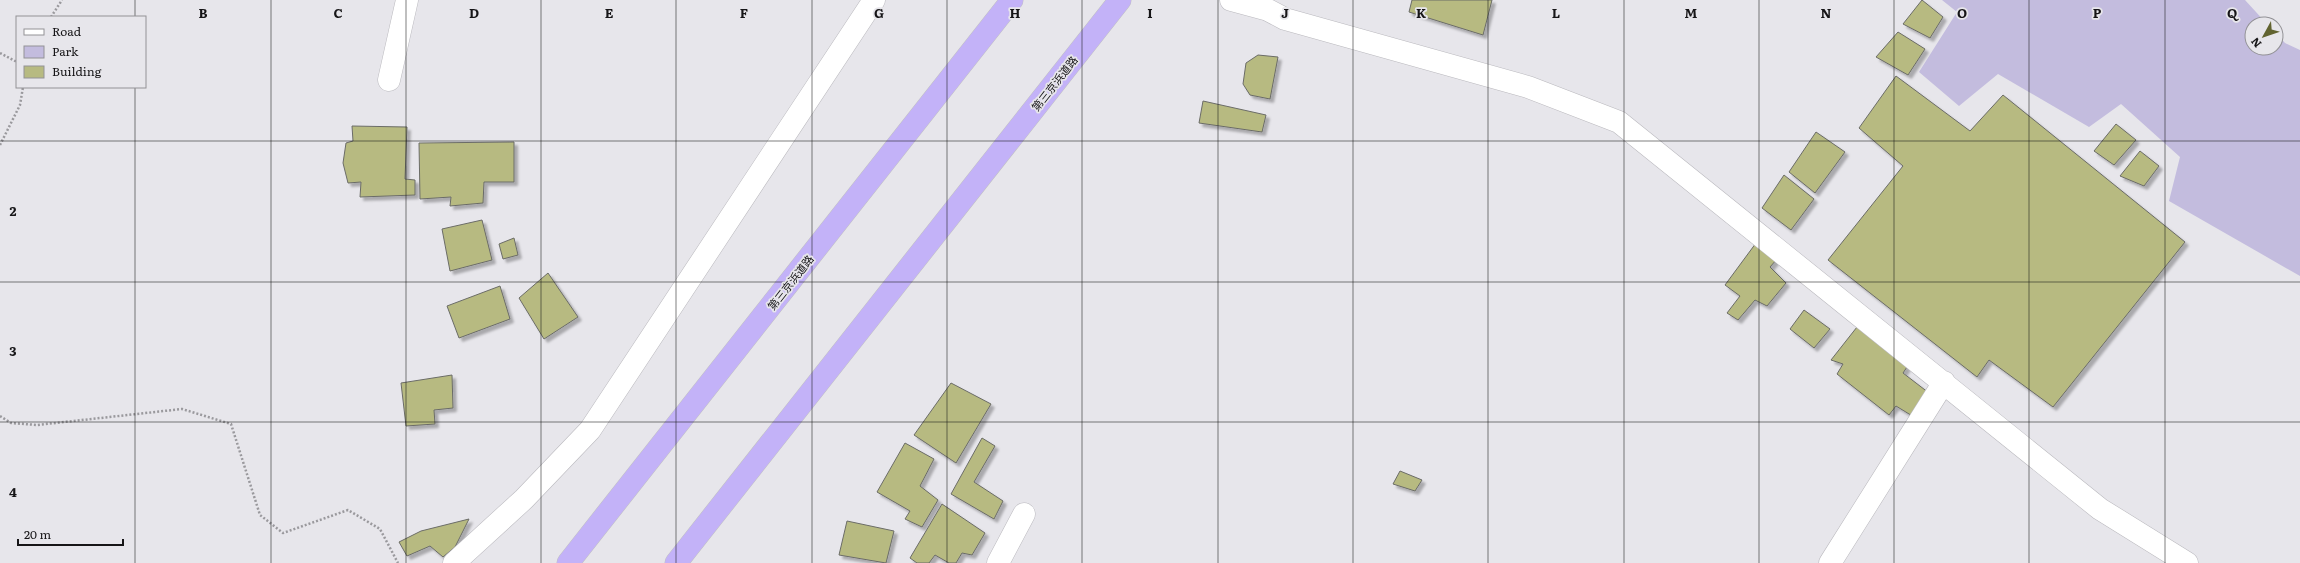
<svg xmlns="http://www.w3.org/2000/svg" width="2300" height="563" viewBox="0 0 2300 563" font-family="Literata,'Noto Sans JP',serif">
  <style>
    .green { fill: #c3bcde }
    .building { fill: #b7ba81; stroke: #6b6c67; filter: url(#shadow) }
    .lines { fill: none; stroke-linecap: round; stroke-linejoin: round }
    .minor-casing { stroke: #bab9be; stroke-width: 23 }
    .highway-casing { stroke: #c2c2c3; stroke-width: 23 }
    .path { stroke: #9a999d; stroke-width: 2.5; stroke-dasharray: 2 2; stroke-linecap: butt }
    .minor { stroke: #fff; stroke-width: 22 }
    .highway { stroke: #c3b2f8; stroke-width: 22 }
    .grid { fill: none; stroke: #161517; stroke-width: 1; stroke-opacity: 0.55 }
    .labels { text-anchor: middle; dominant-baseline: central; stroke-width: 3.5; stroke-linejoin: round; paint-order: stroke }
    .street-label { font-size: 11px; fill: #161517; stroke: #e7e6eb }
    .grid-label { font-size: 13px; text-anchor: middle; font-weight: bold; fill: #161517; stroke: #e7e6eb; stroke-width: 3.5; stroke-linejoin: round; paint-order: stroke }
  </style>
  <defs>
    <filter id="shadow"><feDropShadow dx="3.5" dy="3.5" stdDeviation="1" flood-color="#0004"/></filter>
  </defs>
  <rect width="100%" height="100%" fill="#e7e6eb"/>
  <path class="green" d="M1942,0H2245L2267,24H2252V48H2276V33L2285,43L2300,50V276L2169,201L2180,157L2121,104L2089,127L1998,74L1959,106L1919,72L1957,12Z"/>
  <path class="building" d="M1412,0H1492L1483,35L1409,12Z
    M1922,0L1943,17L1930,38L1903,24Z
    M1898,32L1925,49L1908,75L1876,57Z
    M1258,55L1278,57L1270,99L1250,95L1243,84L1246,63Z
    M1896,76L1970,131L2003,95L2185,242L2053,407L1989,360L1977,377L1828,260L1903,166L1859,128Z
    M1203,101L1266,115L1262,132L1199,123Z
    M2116,124L2136,140L2114,165L2094,151Z
    M352,126L407,127L405,179L415,180V195L360,197L361,182L348,183L343,163L346,143L353,141Z
    M1816,132L1845,152L1815,193L1789,172Z
    M514,142V182H484L483,203L450,206L451,197L420,199L419,143Z
    M2140,151L2159,166L2144,186L2120,176Z
    M1784,175L1814,199L1791,230L1762,208Z
    M482,220L492,260L450,271L442,229Z
    M514,238L518,255L503,259L499,244Z
    M1756,243L1777,259L1770,267L1786,283L1767,306L1755,300L1738,320L1727,313L1740,296L1725,285Z
    M548,273L578,317L544,339L519,298Z
    M500,286L510,319L459,338L447,306Z
    M1804,310L1830,329L1814,348L1790,329Z
    M1857,327L1907,367L1903,373L1929,393L1914,417L1896,406L1889,415L1837,374L1843,364L1831,360Z
    M452,375L453,408L434,410L435,424L406,426L401,383Z
    M951,383L991,404L956,463L914,435Z
    M982,438L995,446L974,482L1003,501L994,519L951,494Z
    M905,443L934,459L920,486L938,500L922,527L905,519L910,511L877,492Z
    M1400,471L1422,480L1415,491L1393,484Z
    M942,504L985,533L972,555L962,553L956,563H949L935,555L929,563H917L910,558Z
    M469,519L455,547L443,557L430,546L407,556L399,542L421,531Z
    M847,521L894,531L886,563L839,555Z"/>
  <g class="lines">
    <g class="minor-casing">
      <path id="minor" d="M1231,0L1268,10L1285,19L1528,87L1619,122L2100,509L2187,563
        M389,80L407,0
        M454,563L524,499L590,430L874,0
        M998,563L1024,514
        M1830,563L1944,382"/>
    </g>
    <g class="highway-casing">
      <path id="highway" d="M568,563L1012,0
        M676,563L1120,0"/>
    </g>
    <path class="path" d="M51,17L62,0
      M0,53L17,62
      M0,145L20,105L23,87
      M0,416L11,423L37,425L182,409L231,424L260,515L283,533L348,510L380,529L398,563"/>
    <use href="#minor" class="minor"/>
    <use href="#highway" class="highway"/>
  </g>
  <path class="grid" d="M135,0V17M271,0V563M406,0V563M541,0V563M676,0V563M812,0V563M947,0V563M1082,0V563M1218,0V563M1353,0V563M1488,0V563M1624,0V563M1759,0V563M1894,0V563M2029,0V563M2165,0V563M135,87V563M0,141H2300M0,282H2300M0,422H2300"/>
  <g class="labels">
    <g class="street-label">
      <text transform="translate(1054 83) rotate(-52)">第三京浜道路</text>
      <text transform="translate(790 282) rotate(-52)">第三京浜道路</text>
    </g>
  </g>
  <g class="grid-label">
    <text x="203" y="18">B</text>
    <text x="338" y="18">C</text>
    <text x="474" y="18">D</text>
    <text x="609" y="18">E</text>
    <text x="744" y="18">F</text>
    <text x="879" y="18">G</text>
    <text x="1015" y="18">H</text>
    <text x="1150" y="18">I</text>
    <text x="1285" y="18">J</text>
    <text x="1421" y="18">K</text>
    <text x="1556" y="18">L</text>
    <text x="1691" y="18">M</text>
    <text x="1826" y="18">N</text>
    <text x="1962" y="18">O</text>
    <text x="2097" y="18">P</text>
    <text x="2232" y="18">Q</text>
    <text x="13" y="216">2</text>
    <text x="13" y="356">3</text>
    <text x="13" y="497">4</text>
  </g>
  <rect x="16" y="16" width="130" height="72" fill="#e7e6eb" stroke="#939296"/>
  <rect x="24" y="29" width="20" height="6" fill="#ffffff" stroke="#939296"/>
  <text x="52" y="36" font-size="12" fill="#161517">Road</text>
  <rect x="24" y="46" width="20" height="12" fill="#c3bcde" stroke="#939296"/>
  <text x="52" y="56" font-size="12" fill="#161517">Park</text>
  <rect x="24" y="66" width="20" height="12" fill="#b7ba81" stroke="#939296"/>
  <text x="52" y="76" font-size="12" fill="#161517">Building</text>
  <g transform="translate(2264 36) rotate(230)"><circle r="19" fill="#e7e6eb" stroke="#939296"/>
  <path d="M0-3L7 15L0 10L-7 15Z" fill="#616330"/>
  <text y="-6" font-size="11" font-weight="bold" text-anchor="middle" fill="#161517">N</text>
  </g>
  <path d="M18 539v6h105v-6" fill="none" stroke="#161517" stroke-width="2"/>
  <text x="24" y="539" font-size="12" fill="#161517" stroke="#e7e6eb" stroke-width="3" paint-order="stroke">20 m</text>
</svg>
